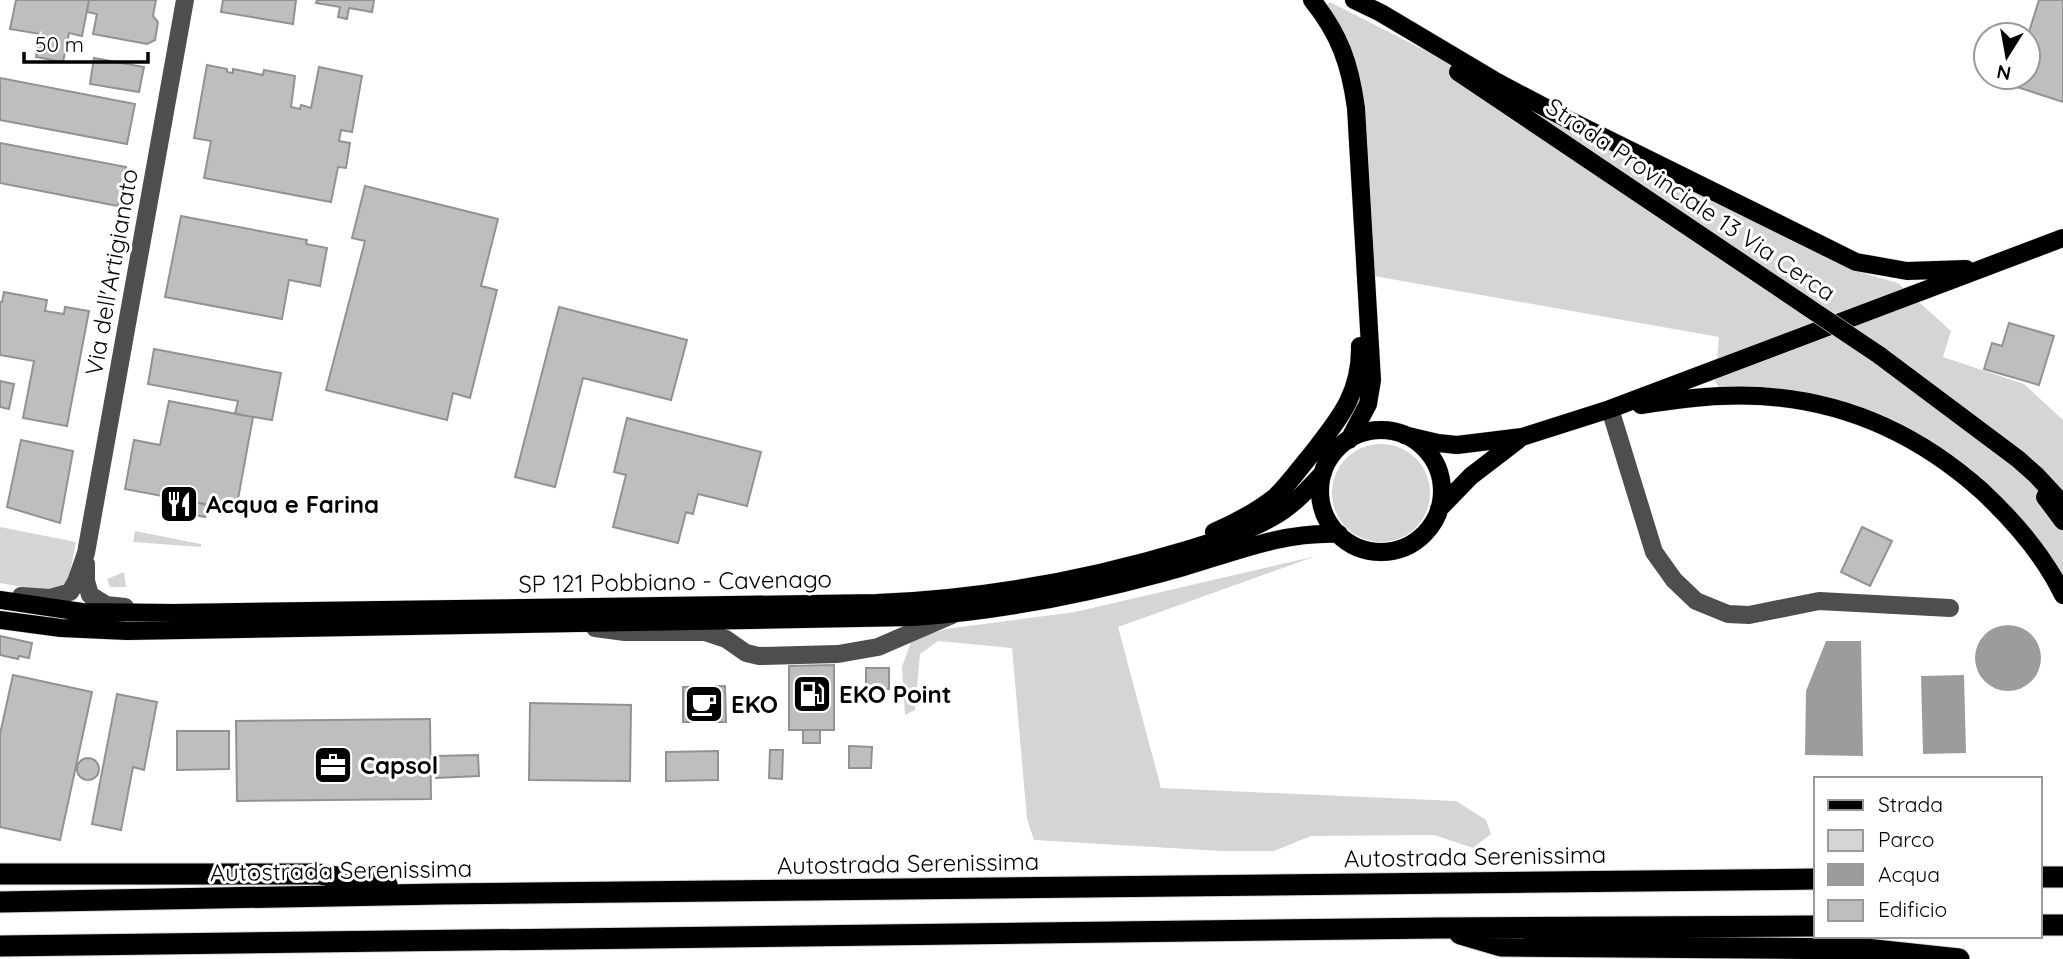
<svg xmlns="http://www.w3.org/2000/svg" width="2063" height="959" viewBox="0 0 2063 959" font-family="Quicksand,sans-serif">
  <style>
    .green { fill: #d5d5d5 }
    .water { fill: #9c9c9c }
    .building { fill: #bebebe; stroke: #929292; stroke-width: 2 }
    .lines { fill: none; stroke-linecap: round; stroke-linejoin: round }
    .major-casing { stroke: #dbdbdb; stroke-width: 19 }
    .highway-casing { stroke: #dbdbdb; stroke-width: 23 }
    .minor { stroke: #4e4e4e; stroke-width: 18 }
    .major { stroke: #000; stroke-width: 18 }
    .highway { stroke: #000; stroke-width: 21 }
    .major-bridge-casing { stroke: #dbdbdb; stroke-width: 19; stroke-linecap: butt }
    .major-bridge { stroke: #000; stroke-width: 18 }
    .labels { text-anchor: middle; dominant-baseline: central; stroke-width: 6; stroke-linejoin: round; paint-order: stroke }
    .street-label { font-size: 24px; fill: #000; stroke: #fff }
    .poi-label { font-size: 24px; font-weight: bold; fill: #000; stroke: #fff; text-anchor: start }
  </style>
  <rect width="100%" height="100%" fill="#fff"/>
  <path class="green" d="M1330,2L1857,271L1898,283L1951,331L1943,357L2024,384L2063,420V578L1968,469C1929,437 1883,411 1834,399C1800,391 1755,391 1720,388L1715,382L1719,337L1374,276L1360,85L1326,6Z
    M1332 493a49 49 0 1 1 98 0a49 49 0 1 1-98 0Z
    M0,527L76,542L68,582L47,591L0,583Z
    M135,531L201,544V547L133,542Z
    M1316,556L1118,627L1161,788L1456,801L1486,820L1491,834L1473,848L1434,835L1311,836L1274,851H1221L1034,840L1027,819L1012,648L938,641L920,654L915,710L905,715L902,667L912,639L946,629L1075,612Z
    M124,572L126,587H110L107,579Z"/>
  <path class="water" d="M1975 658a33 33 0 1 1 66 0a33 33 0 1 1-66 0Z
    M1826,641H1861L1863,756L1805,755L1806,691Z
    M1964,675L1966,753L1923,754L1921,676Z"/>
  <path class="building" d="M16,0H89L82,36L69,33L63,62L36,57L40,34L10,29Z
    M89,0H156L153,16L158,22L155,40L147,44L93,34L97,14L87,12Z
    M223,0H296L293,24L221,12Z
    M317,0H374L372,12L349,8L347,19L338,17L340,7L316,3Z
    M2039,0H2063V102L2011,85L2014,77H2028V35Z
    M94,58L144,67L139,92L90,84Z
    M207,65L227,69V72L233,73V69L263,75L264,70L295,76L291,107L300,109L301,105L311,108L319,67L362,76L352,132L341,130L339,141L350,143L346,168L338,167L331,202L204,178L211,141L194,138Z
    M0,78L135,104L127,144L0,120Z
    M0,143L126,167L118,206L0,183Z
    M365,186L498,219L481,286L497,290L470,398L453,393L447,420L326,390L365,241L352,238Z
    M181,216L307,240L306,244L327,248L320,286L289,280L282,319L165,297Z
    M4,292L47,300L45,311L64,314L65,307L89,311L67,426L23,418L34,361L0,355V302H2Z
    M559,307L687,340L671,400L583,378L555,487L515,477Z
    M2009,323L2054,336L2039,385L1984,369L1992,343L2002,346Z
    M154,349L281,373L272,420L235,414L238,401L148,384Z
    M0,381L14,384L9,409L0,407Z
    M169,401L253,417L236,510L125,489L134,440L160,445Z
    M627,418L761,452L747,506L698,494L693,514L686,512L678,543L613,527L626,475L614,472Z
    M21,440L73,451L60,523L7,507Z
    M164,496L208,505L205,517L161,508Z
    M1862,527L1892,541L1870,586L1841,572Z
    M0,636L32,643L29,658L19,656L18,659L0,655Z
    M834,665V730H789V666Z
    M866,668H889V689H866Z
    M13,675L92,692L60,840L0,827V734Z
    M725,686L726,722H683V687Z
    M117,694L157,702L144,770L133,767L121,830L92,824Z
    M530,703L631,705L630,781L529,780Z
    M430,719L431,799L237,801L236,721Z
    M803,730H820V743H803Z
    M177,731H229V769L177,770Z
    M849,746L872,747L871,768H849Z
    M770,750H783L782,779L769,778Z
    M718,751V780L666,781V752Z
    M478,755L479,776L436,778V756Z
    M77 769a11 11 0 1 1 22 0a11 11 0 1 1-22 0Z"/>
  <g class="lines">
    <g class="major-casing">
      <path id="major" d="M1312,0C1340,35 1350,64 1356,108L1372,380L1368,404L1349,440
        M1354,0L1381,13L1497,82L1569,120L1856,262L1907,271L1966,269
        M1458,72L1806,306
        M1879,355L2018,459L2036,475L2063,504
        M1641,405C1667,401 1694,397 1720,396C1821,391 1907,424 1982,491C2014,521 2044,555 2063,595
        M1320 491a61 61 0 1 1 122 0a61 61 0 1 1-122 0Z
        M1404,435L1438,443L1457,445L1522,437L1610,409L2063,238
        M2045,497L2063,521
        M1439,509L1471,476L1518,440
        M1214,532C1235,523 1257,511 1275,497C1288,485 1299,469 1310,456C1338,420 1361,395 1360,346
        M0,600L82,612L174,613L877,603C981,599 1086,580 1186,550C1215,541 1245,533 1271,518C1292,507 1307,490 1323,473
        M0,620L61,628L127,631L914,617C998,611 1081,595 1162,573C1221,558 1277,531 1339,534"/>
    </g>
    <g class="highway-casing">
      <path id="highway" d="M0,874H319L387,885
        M2040,877H2063
        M0,902L441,894L1816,879
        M2040,925H2063
        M1460,934L1501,946L1865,949L1959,959
        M0,946L1438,928L1816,926"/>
    </g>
    <path class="minor" d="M1610,409L1654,552L1674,580L1696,601L1728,614L1749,615L1819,601L1950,608
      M86,564V581L90,595L106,605L125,607
      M21,596L50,598L70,592L76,582L86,553L185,0
      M595,628L625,632H705L726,639L746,653L759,656L838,654L878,647L952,615"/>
    <use href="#major" class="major"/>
    <use href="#highway" class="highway"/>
    <g class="major-bridge-casing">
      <path id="major-bridge" d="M1806,306L1879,355"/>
    </g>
    <use href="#major-bridge" class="major-bridge"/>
  </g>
  <defs>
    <g id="restaurant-square" transform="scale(2.0125)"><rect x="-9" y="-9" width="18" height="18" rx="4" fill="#000" stroke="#fff"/><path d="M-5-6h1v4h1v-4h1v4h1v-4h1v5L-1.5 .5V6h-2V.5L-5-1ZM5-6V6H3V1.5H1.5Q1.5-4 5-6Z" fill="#fff"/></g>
    <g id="fuel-square" transform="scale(2.0125)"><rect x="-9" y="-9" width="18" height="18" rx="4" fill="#000" stroke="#fff"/><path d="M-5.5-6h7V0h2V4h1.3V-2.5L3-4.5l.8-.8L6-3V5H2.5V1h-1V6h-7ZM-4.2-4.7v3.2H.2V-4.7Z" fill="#fff"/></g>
    <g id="cafe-square" transform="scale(2.0125)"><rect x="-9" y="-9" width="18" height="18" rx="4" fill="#000" stroke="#fff"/><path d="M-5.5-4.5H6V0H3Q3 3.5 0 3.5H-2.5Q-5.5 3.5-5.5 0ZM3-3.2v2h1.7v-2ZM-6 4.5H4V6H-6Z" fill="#fff"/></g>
    <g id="office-square" transform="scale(2.0125)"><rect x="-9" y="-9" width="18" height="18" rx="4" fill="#000" stroke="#fff"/><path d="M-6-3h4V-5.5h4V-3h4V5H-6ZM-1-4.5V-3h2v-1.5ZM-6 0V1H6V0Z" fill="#fff"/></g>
  </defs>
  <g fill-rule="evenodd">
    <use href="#restaurant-square" x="179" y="504"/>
    <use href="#fuel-square" x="812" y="694"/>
    <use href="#cafe-square" x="704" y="704"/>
    <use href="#office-square" x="333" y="765"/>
  </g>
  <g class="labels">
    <g class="street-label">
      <text transform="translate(1691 199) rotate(34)">Strada Provinciale 13 Via Cerca</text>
      <text transform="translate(111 272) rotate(-80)">Via dell'Artigianato</text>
      <text transform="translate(675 581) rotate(-1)">SP 121 Pobbiano - Cavenago</text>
      <text transform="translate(1475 856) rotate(-1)">Autostrada Serenissima</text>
      <text transform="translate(908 863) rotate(-1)">Autostrada Serenissima</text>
      <text transform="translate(341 870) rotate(-1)">Autostrada Serenissima</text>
    </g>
    <g class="poi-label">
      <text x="206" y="504">Acqua e Farina</text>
      <text x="839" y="694">EKO Point</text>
      <text x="731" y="704">EKO</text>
      <text x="360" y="765">Capsol</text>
    </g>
  </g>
  <rect x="1814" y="777" width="228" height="161" fill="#ffffff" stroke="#999999" stroke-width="2"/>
  <rect x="1828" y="800" width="35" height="10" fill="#000000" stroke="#999999" stroke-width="2"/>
  <text x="1878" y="812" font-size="21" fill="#000000">Strada</text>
  <rect x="1828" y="830" width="35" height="21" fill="#d5d5d5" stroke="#999999" stroke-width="2"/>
  <text x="1878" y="847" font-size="21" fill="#000000">Parco</text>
  <rect x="1828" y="864" width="35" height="21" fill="#9c9c9c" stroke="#999999" stroke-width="2"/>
  <text x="1878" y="882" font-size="21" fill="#000000">Acqua</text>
  <rect x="1828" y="900" width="35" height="21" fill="#bebebe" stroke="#999999" stroke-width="2"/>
  <text x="1878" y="917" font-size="21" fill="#000000">Edificio</text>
  <g transform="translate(2007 56) rotate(191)"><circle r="33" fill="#ffffff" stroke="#999999" stroke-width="2"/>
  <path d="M0-5L12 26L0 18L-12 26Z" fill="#000000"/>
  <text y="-10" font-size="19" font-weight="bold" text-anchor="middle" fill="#000000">N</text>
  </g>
  <path d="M24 52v10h124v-10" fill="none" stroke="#000000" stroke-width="3.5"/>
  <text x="35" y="52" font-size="21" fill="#000000" stroke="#ffffff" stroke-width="5" paint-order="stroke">50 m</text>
</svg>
